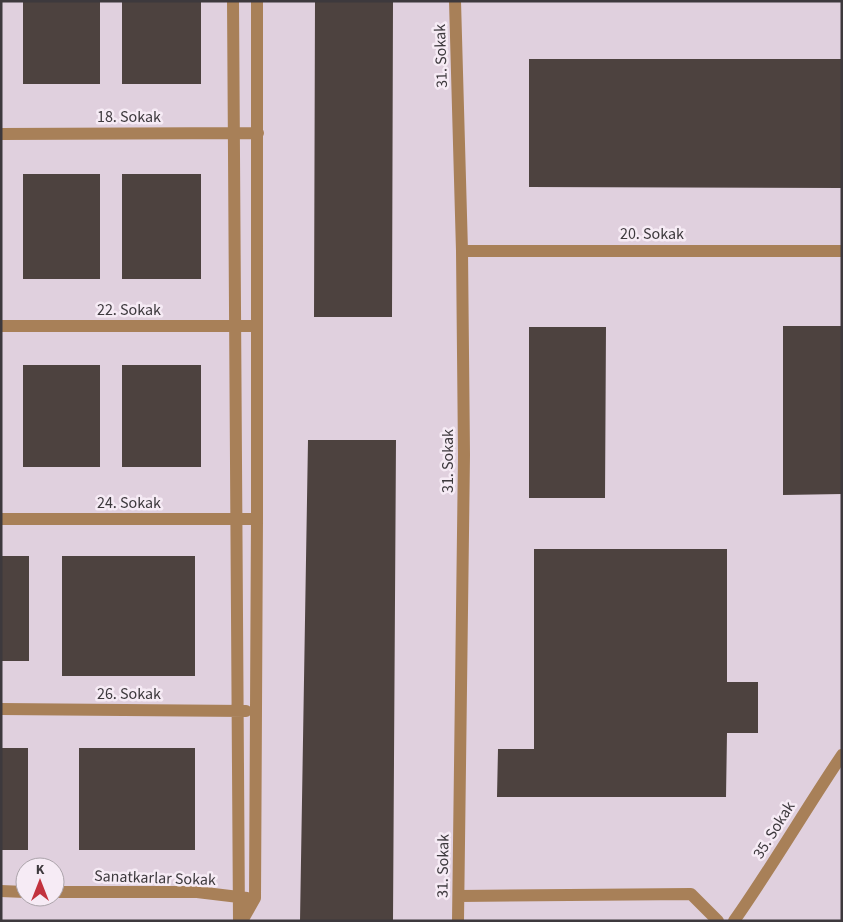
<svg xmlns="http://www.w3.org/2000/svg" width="843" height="922" viewBox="0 0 843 922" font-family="'Source Sans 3',sans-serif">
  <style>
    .built { fill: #e0d0de; fill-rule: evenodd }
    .building { fill: #4d423f }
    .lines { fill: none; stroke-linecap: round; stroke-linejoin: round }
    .minor { stroke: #a88058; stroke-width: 12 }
    .labels { text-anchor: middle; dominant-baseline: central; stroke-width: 5; stroke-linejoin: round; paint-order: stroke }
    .street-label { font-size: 16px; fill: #3d393d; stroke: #f6ebf5 }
  </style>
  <rect width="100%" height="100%" fill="#e8dee7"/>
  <path class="built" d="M1,1H842V921H1ZM25,867H55V897H25Z"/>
  <path class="building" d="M23,1H100V84H23Z
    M122,1H201V84H122Z
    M315,1H393L392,317H314Z
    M529,59H842V188L529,187Z
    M23,174H100V279H23Z
    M122,174H201V279H122Z
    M783,326H842V494L783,495Z
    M529,327H606L605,498H529Z
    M23,365H100V467H23Z
    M122,365H201V467H122Z
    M308,440H396L393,921H300Z
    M534,549H727V682H758V733H727L726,797H497L498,749H534Z
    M1,556H29V661H1Z
    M62,556H195V676H62Z
    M1,748H28V850H1Z
    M79,748H195V850H79Z"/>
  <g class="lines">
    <path class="minor" d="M233,1L239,921
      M455,1L462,251L464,455L458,921
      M1,134L258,133
      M462,251H842
      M1,326H257
      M1,519H257
      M1,709L246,711
      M1,891L25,892
      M55,892H197L247,898
      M459,896L691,894L718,921
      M242,921L255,898L257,519V1
      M734,921C772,867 805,810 842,755"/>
  </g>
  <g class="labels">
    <g class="street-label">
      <text transform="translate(441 56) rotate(-92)">31. Sokak</text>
      <text x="129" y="117">18. Sokak</text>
      <text x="652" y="234">20. Sokak</text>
      <text x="129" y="310">22. Sokak</text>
      <text transform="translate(448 461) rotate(-90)">31. Sokak</text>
      <text x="129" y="503">24. Sokak</text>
      <text x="129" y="694">26. Sokak</text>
      <text transform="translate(774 830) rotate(-58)">35. Sokak</text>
      <text transform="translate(443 866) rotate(-89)">31. Sokak</text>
      <text transform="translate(155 878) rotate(2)">Sanatkarlar Sokak</text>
    </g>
  </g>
  <rect width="843" height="922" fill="none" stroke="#3d393d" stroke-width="5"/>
  <g transform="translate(40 882)"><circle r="24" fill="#f6ebf5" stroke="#aca4ab"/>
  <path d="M0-4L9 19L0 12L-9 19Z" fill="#c2323e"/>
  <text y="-8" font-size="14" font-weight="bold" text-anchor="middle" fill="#3d393d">K</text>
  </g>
</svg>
